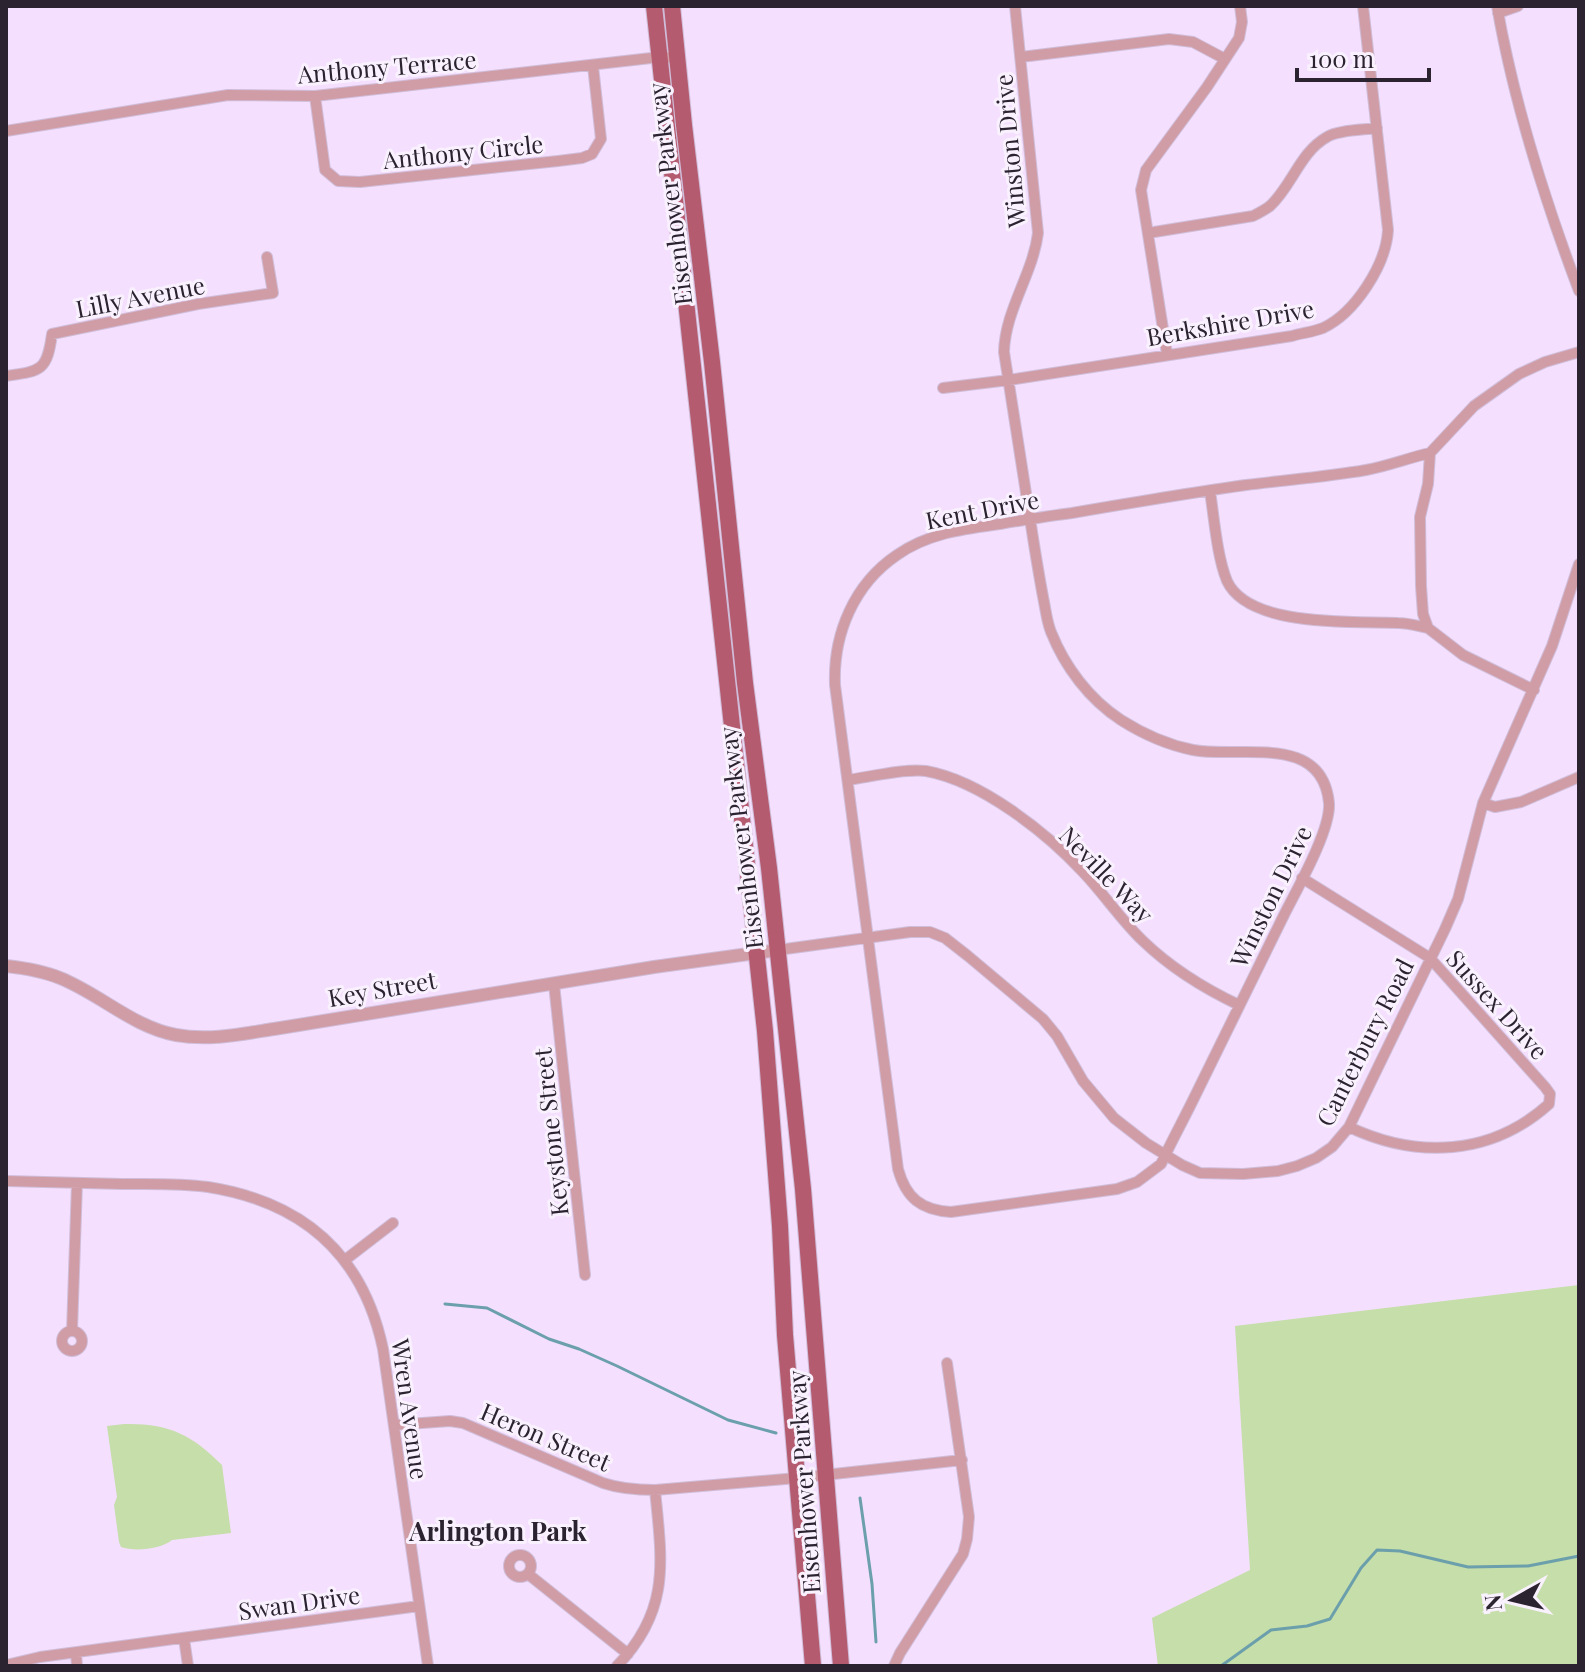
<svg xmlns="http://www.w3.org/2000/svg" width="1585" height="1672" viewBox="0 0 1585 1672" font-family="'Playfair Display',serif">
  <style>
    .green { fill: #c5deaa }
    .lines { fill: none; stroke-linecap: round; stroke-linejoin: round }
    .stream { stroke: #6b9fac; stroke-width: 3 }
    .minor-casing { stroke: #d0bdd9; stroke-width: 12 }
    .tertiary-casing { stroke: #d0bdd9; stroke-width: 14 }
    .primary-casing { stroke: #d0bdd9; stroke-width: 18 }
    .minor { stroke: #d09da6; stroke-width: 10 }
    .tertiary { stroke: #d09da6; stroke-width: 12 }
    .primary { stroke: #b45b6f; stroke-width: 16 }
    .labels { text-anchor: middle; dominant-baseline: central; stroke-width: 6; stroke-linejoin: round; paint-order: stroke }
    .street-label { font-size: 24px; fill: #2b232f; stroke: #faf1fe }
    .neighbourhood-label { font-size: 26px; font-weight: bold; fill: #2b232f; stroke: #faf1fe }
  </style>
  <rect width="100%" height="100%" fill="#f4dffe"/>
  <path class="green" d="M1579,1285V1666H1158L1152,1618L1250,1570L1235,1326Z
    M124,1424C168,1423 191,1434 222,1465L231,1533L172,1540C161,1549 135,1552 121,1547L119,1542L114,1505L117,1497L107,1426Z"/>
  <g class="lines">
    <path class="stream" d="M445,1304L487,1308L549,1339L579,1349L617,1366L728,1420L776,1433
      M860,1498L872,1584L876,1642
      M1221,1666L1271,1630L1307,1626L1330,1619L1361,1568L1377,1550L1400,1551L1468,1567L1528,1566L1579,1556"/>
    <g class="minor-casing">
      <path id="minor" d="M1015,6L1038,233C1033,274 1005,310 1004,352C1013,409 1022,467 1031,525C1035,551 1039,576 1044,602C1046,612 1047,622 1051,632C1065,667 1089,699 1121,720C1143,734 1168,745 1193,750C1240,759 1322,732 1329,803C1331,830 1297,889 1284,915C1255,974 1226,1034 1196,1094C1185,1117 1172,1140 1161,1164L1137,1182L1117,1189L951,1212C921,1210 906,1198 898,1169L835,685C833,634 854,584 897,555C928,533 964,529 1000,524C1024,520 1048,516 1072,513C1130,503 1188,493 1246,485C1285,480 1326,477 1366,470C1388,466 1408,458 1430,453
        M1497,6C1514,104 1544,198 1579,291
        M1498,13L1518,6
        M1021,57L1169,39L1193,42L1225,59
        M315,96L325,170L338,181L360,182L558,161L582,158L592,154L601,139L593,66
        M6,131L228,95L315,96L660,57L677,58
        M1148,233L1253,216C1259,213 1265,210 1270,206C1292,186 1300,152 1327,137C1338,130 1363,130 1377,128
        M1167,354L1141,190L1146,170L1207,87L1239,38L1242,22L1240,6
        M6,376C41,371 47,371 52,334L198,304L273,293L267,257
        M943,388L1009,380L1292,336C1302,333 1313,332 1323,328C1355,313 1386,265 1388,230L1363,6
        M1210,491C1214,517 1217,557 1227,581C1249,628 1354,621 1398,623C1408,623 1418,626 1428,628
        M1534,690L1463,655L1428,628L1423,614L1421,586L1420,517L1428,484L1430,453L1474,406L1519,374L1545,362L1579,352
        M848,780C869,777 906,768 926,771C981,781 1046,832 1083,872C1104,894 1121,920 1143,941C1172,969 1203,988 1239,1005
        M1483,803L1495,807L1521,802L1579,777
        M1302,878L1430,958L1545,1087L1550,1094L1549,1104C1491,1156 1417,1159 1349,1127
        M778,950L910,932H930L945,938L968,956L1043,1019L1057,1036L1083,1081L1114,1118L1146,1143L1182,1165L1200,1173L1243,1174L1278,1171L1297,1166L1316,1158L1332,1147L1349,1127L1445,929L1458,899L1483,803L1552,646L1579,564
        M554,984L585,1275
        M6,1181C45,1182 84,1183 122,1184C150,1184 180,1183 208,1187C303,1202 363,1254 383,1349L428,1666
        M345,1260L393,1223
        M62 1341a10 10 0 1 1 20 0a10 10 0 1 1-20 0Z
        M72,1331L77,1183
        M394,1425L450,1421L463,1423L603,1483C621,1489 636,1490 655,1490L797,1478L962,1460
        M509 1566a11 11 0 1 1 22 0a11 11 0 1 1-22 0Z
        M528,1574L628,1654
        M184,1638L188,1666
        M76,1653L77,1666
        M6,1665L40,1657L419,1606
        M617,1666C671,1610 662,1561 655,1490
        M894,1666L900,1653L963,1554L967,1539L969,1517L947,1363"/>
    </g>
    <g class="tertiary-casing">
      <path id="tertiary" d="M6,966C24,968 43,971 60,978C100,994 133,1027 176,1035C209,1041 242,1034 274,1029L654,967L778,950"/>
    </g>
    <g class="primary-casing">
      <path id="primary" d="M654,6L765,1031L780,1226L785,1335L813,1666
        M672,6L684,125L712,362L745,683L769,868L803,1189L841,1666"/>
    </g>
    <use href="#minor" class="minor"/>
    <use href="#tertiary" class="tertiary"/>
    <use href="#primary" class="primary"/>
  </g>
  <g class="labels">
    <g class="street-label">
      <text transform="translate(387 66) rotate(-5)">Anthony Terrace</text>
      <text transform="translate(463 151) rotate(-6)">Anthony Circle</text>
      <text transform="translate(1009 151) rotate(-95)">Winston Drive</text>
      <text transform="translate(669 194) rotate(-97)">Eisenhower Parkway</text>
      <text transform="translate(140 296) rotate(-11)">Lilly Avenue</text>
      <text transform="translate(1230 322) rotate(-10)">Berkshire Drive</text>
      <text transform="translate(982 509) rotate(-11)">Kent Drive</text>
      <text transform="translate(740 838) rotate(-97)">Eisenhower Parkway</text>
      <text transform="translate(1107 874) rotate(46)">Neville Way</text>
      <text transform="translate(1270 896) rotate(-64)">Winston Drive</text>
      <text transform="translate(382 988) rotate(-10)">Key Street</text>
      <text transform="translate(1498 1004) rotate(48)">Sussex Drive</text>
      <text transform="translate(1364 1042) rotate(-63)">Canterbury Road</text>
      <text transform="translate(550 1132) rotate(-96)">Keystone Street</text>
      <text transform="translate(411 1409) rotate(82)">Wren Avenue</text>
      <text transform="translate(546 1436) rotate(23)">Heron Street</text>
      <text transform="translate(803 1482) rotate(-94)">Eisenhower Parkway</text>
      <text transform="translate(299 1602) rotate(-8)">Swan Drive</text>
    </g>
    <g class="neighbourhood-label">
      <text x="498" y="1530">Arlington Park</text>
    </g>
  </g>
  <rect width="1585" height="1672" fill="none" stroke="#2b232f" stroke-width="16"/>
  <g transform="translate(1513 1600) rotate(262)" stroke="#faf1fe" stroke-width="6" paint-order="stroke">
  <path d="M0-6L14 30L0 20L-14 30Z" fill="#2b232f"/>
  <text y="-12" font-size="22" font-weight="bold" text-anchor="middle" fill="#2b232f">N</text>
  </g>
  <path d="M1297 68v12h132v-12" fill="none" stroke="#2b232f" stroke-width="4"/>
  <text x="1309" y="68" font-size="24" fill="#2b232f" stroke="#faf1fe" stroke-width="6" paint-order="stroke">100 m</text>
</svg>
